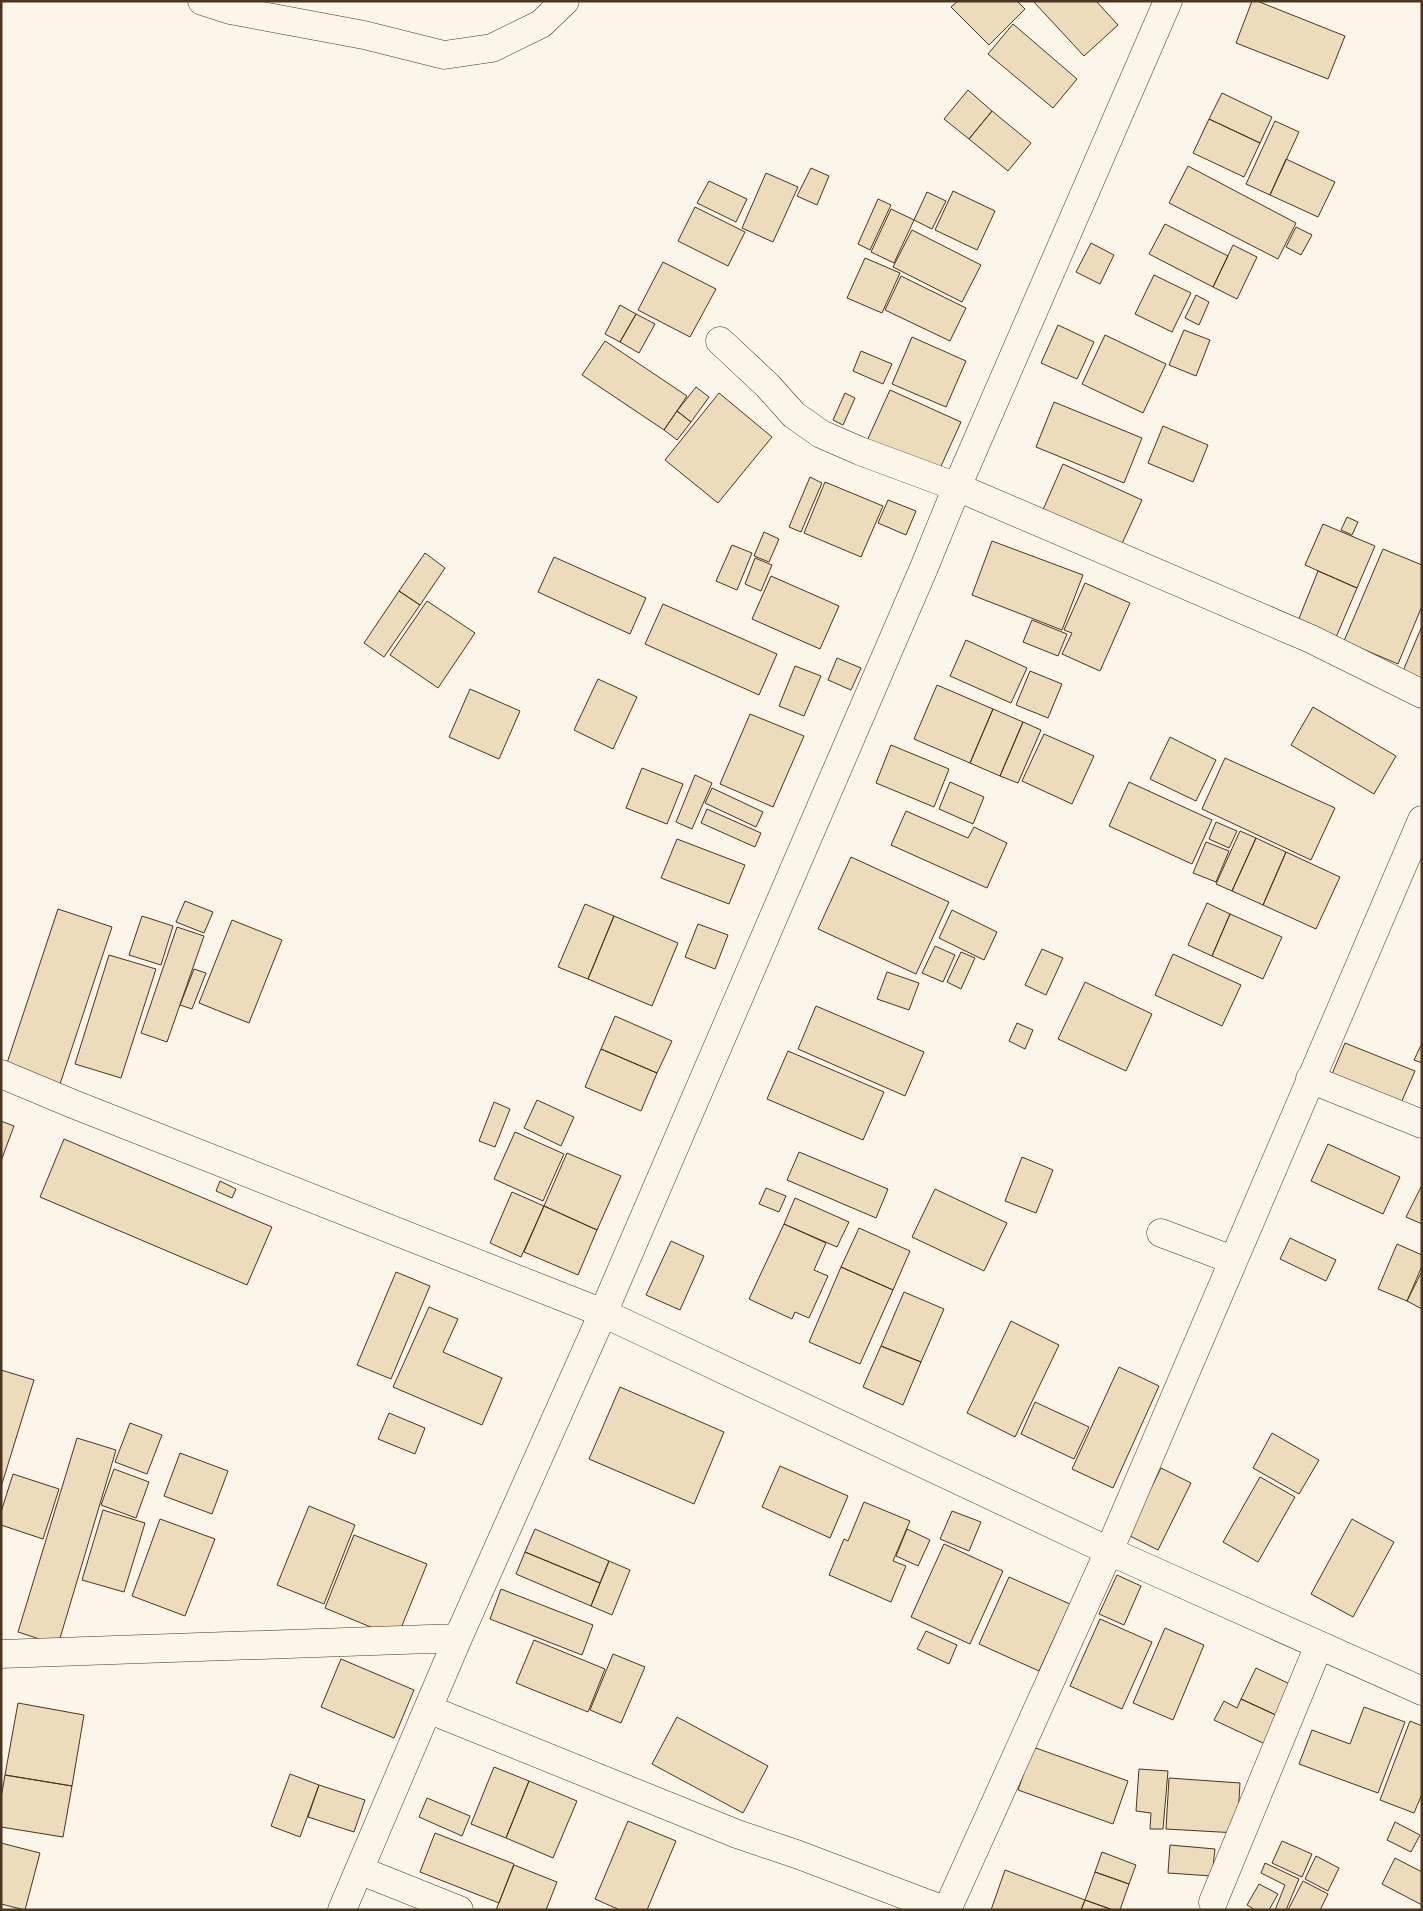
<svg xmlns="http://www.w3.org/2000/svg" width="1423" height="1911" viewBox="0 0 1423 1911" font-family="'Noto Sans',sans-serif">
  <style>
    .building { fill: #ecdcbc; stroke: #4a3520 }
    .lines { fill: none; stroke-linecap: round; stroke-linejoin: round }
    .minor-casing { stroke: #4a3520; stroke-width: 29 }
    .minor { stroke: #fbf6e9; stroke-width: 28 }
  </style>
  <rect width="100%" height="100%" fill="#fbf6e9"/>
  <path class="building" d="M958,1H1017L1025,9L989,45L951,7Z
    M1033,1H1096L1118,25L1084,56Z
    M1252,1H1257L1345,36L1328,79L1236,43Z
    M1013,24L1077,79L1053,108L988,54Z
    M968,90L992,111L969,139L944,119Z
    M1222,93L1272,117L1260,143L1209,119Z
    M992,111L1031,143L1008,171L969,139Z
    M1209,119L1260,143L1244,177L1193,153Z
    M1275,121L1299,132L1270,195L1246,184Z
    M1286,159L1335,182L1318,217L1270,195Z
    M1188,166L1296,223L1278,259L1169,203Z
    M811,168L829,176L817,205L797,196Z
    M766,173L798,187L773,242L742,228Z
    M709,181L747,199L736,222L697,203Z
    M953,191L995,211L977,250L935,230Z
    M927,192L946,201L932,229L914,220Z
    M878,199L891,205L870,250L858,244Z
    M695,207L745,232L728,266L678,241Z
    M891,209L914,220L894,263L871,252Z
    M1165,224L1228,256L1213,287L1149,254Z
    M1296,227L1312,235L1301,255L1286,247Z
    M912,230L981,265L962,302L893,267Z
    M1091,243L1114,255L1100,284L1076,272Z
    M1233,245L1257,257L1237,299L1213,287Z
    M865,258L900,273L882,313L847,298Z
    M663,262L716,289L690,337L638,310Z
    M1154,275L1191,293L1172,332L1135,314Z
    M901,276L966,308L950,341L885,310Z
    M1196,295L1209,302L1199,325L1185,318Z
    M620,305L636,314L620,342L605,334Z
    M636,314L655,324L639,353L620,342Z
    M1058,325L1094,342L1077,379L1041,363Z
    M1184,330L1210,340L1196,376L1169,365Z
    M1105,335L1166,364L1143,413L1082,384Z
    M912,337L966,361L946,407L892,384Z
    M605,341L687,396L664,430L582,375Z
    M861,351L892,364L883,384L853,371Z
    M696,387L709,397L691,422L677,411Z
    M890,390L961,422L937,475L866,443Z
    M719,393L772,437L718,503L665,460Z
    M845,393L855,398L843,425L833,420Z
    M1054,402L1142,438L1124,483L1036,447Z
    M677,411L691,422L677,440L664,430Z
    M1163,426L1208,445L1193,482L1148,463Z
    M1063,464L1142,500L1120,548L1042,512Z
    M810,477L822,483L801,532L789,527Z
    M825,482L883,506L861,557L804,533Z
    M888,500L916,511L906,535L878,523Z
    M1347,517L1358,522L1352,535L1341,530Z
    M1323,524L1375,546L1357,588L1305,565Z
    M764,532L779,539L769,562L754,556Z
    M992,541L1083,575L1062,630L972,595Z
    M732,545L752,553L737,590L716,581Z
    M1383,549L1422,565V606L1398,664L1344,641Z
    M425,553L445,568L420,605L399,591Z
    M554,557L646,598L630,634L538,592Z
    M755,558L772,565L761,591L745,584Z
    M1318,571L1357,588L1334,642L1296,626Z
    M771,576L839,606L820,649L752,619Z
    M1085,583L1130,603L1100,671L1062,654L1072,633L1064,630Z
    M399,591L420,605L384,657L364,643Z
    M427,601L475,633L438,688L390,655Z
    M663,604L777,654L759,695L645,644Z
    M1032,620L1067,634L1058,656L1023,642Z
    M1422,626V679L1403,671Z
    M966,640L1027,668L1011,703L950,676Z
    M837,658L861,668L851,690L828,680Z
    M795,666L821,676L804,716L779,706Z
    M1030,671L1062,684L1048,718L1016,705Z
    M598,679L637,697L613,749L574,730Z
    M937,685L993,709L970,763L914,739Z
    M470,689L520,711L499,759L449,737Z
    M1313,707L1396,756L1374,794L1291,745Z
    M993,709L1023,722L1000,776L970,763Z
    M750,714L804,736L773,807L720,784Z
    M1023,722L1041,730L1018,783L1000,776Z
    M1044,734L1094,756L1072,804L1022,781Z
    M1170,737L1216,760L1196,801L1150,779Z
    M891,745L949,769L934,807L876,783Z
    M1225,758L1335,808L1311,860L1202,809Z
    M642,768L683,784L667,824L626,808Z
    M695,775L712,783L692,829L676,822Z
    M950,782L984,797L973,824L939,809Z
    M1129,782L1212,820L1192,864L1109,826Z
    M712,788L763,812L756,827L705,803Z
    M707,809L761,833L755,847L701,823Z
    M906,811L968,838L974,827L1007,843L987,888L891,845Z
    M1216,822L1237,831L1229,848L1209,839Z
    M1240,831L1256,838L1232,891L1216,884Z
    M1256,838L1286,852L1263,905L1232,891Z
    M677,839L745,865L729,904L661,878Z
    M1206,842L1229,851L1216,882L1193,873Z
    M1286,852L1340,877L1316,929L1263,905Z
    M851,857L949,902L916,974L818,929Z
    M185,901L213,912L204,933L176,922Z
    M1207,903L1230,914L1212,956L1188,945Z
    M585,904L614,916L588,979L558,967Z
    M58,909L112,927L60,1084L6,1066Z
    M952,910L997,932L984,960L939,938Z
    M1230,914L1282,937L1263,979L1212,956Z
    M142,916L173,926L161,965L129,955Z
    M614,916L678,943L652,1006L588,979Z
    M232,920L282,940L249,1023L199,1003Z
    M698,924L728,935L715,969L685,957Z
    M177,927L204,936L167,1042L141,1033Z
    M935,946L955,955L943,982L922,973Z
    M1042,949L1063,958L1046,995L1025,985Z
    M961,952L975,958L961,989L947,982Z
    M1173,954L1241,985L1222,1026L1155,995Z
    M109,955L156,969L121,1078L75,1064Z
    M194,969L206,973L192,1009L180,1005Z
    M887,972L919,983L909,1010L877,999Z
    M1085,982L1152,1014L1126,1071L1058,1039Z
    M816,1006L924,1052L905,1096L798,1049Z
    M615,1016L672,1041L657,1073L601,1049Z
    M1017,1023L1033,1030L1025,1049L1009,1041Z
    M1345,1043L1415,1071L1401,1103L1332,1074Z
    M1422,1043V1063L1414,1060Z
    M601,1049L657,1073L641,1111L585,1087Z
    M788,1051L884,1092L863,1140L767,1099Z
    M537,1100L574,1117L561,1146L524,1128Z
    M494,1102L510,1109L495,1147L479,1141Z
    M1,1121L14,1126L1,1161Z
    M515,1132L564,1154L543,1201L494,1179Z
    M64,1139L272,1227L247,1285L40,1197Z
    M1328,1144L1400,1177L1383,1214L1311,1181Z
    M799,1152L888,1189L876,1218L787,1180Z
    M567,1153L621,1176L597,1230L544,1206Z
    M1022,1157L1053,1170L1036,1213L1005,1201Z
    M220,1181L236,1189L232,1198L216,1191Z
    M1422,1185V1224L1406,1217Z
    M766,1188L786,1196L779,1212L759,1204Z
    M935,1189L1007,1223L984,1271L912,1237Z
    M512,1192L544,1206L521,1257L490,1243Z
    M795,1198L849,1222L837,1247L784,1224Z
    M544,1206L597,1230L578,1275L524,1252Z
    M784,1224L826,1243L814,1270L828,1276L809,1318L795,1312L792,1319L749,1299Z
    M859,1228L910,1251L893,1290L841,1267Z
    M1290,1238L1336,1260L1326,1281L1280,1259Z
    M671,1241L704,1256L680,1310L646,1295Z
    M1397,1244L1422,1255V1266L1407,1301L1378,1289Z
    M841,1267L893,1290L860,1364L809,1342Z
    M1422,1271V1309L1407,1301Z
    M396,1272L430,1286L391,1379L357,1365Z
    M904,1292L944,1309L921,1362L881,1346Z
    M429,1307L458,1319L443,1352L502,1378L482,1425L393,1387Z
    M1011,1321L1059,1345L1015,1437L967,1413Z
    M881,1346L921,1362L903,1405L863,1387Z
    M1119,1367L1159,1386L1113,1488L1072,1469Z
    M1,1370L34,1380L1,1487Z
    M620,1387L724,1432L694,1504L589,1459Z
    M1035,1402L1089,1427L1074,1459L1021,1434Z
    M389,1413L425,1428L415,1454L378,1439Z
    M130,1423L162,1435L147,1474L115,1462Z
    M1272,1433L1319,1460L1299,1494L1253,1468Z
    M77,1438L116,1450L58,1645L18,1632Z
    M180,1453L228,1471L212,1514L164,1496Z
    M780,1466L848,1496L830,1538L762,1507Z
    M1161,1468L1191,1483L1158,1550L1128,1535Z
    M114,1469L149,1482L136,1518L101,1505Z
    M13,1474L59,1489L43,1539L1,1525V1512Z
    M1260,1477L1295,1497L1258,1562L1223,1542Z
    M864,1502L910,1521L893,1561L906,1566L891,1602L829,1575L844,1539L848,1541Z
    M309,1506L355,1525L324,1604L277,1585Z
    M103,1510L145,1523L124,1592L82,1580Z
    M952,1511L981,1522L969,1551L940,1539Z
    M160,1519L215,1539L185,1616L132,1596Z
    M1352,1519L1394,1542L1353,1617L1311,1594Z
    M535,1529L609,1561L600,1583L525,1552Z
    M907,1529L930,1540L918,1566L896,1556Z
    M354,1535L427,1564L397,1638L325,1608Z
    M944,1544L1003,1571L970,1644L911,1617Z
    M525,1552L600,1583L591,1606L516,1574Z
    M609,1561L630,1570L612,1615L591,1606Z
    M1117,1575L1141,1586L1124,1625L1099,1614Z
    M1009,1577L1070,1604L1039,1671L979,1644Z
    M501,1589L593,1625L582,1655L490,1619Z
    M1100,1619L1152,1642L1122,1709L1070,1686Z
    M1165,1628L1204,1645L1173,1720L1133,1703Z
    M926,1631L957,1645L949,1664L917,1649Z
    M534,1640L605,1669L588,1712L516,1683Z
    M613,1654L645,1667L621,1723L590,1710Z
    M341,1659L414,1690L394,1738L321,1707Z
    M1256,1668L1292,1685L1278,1716L1241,1699Z
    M1241,1699L1278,1716L1265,1744L1214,1720L1224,1701L1237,1708Z
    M18,1703L84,1715L72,1786L5,1775Z
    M1364,1707L1405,1722L1378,1793L1299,1764L1312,1730L1350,1744Z
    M677,1717L768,1766L743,1813L652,1764Z
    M1410,1721L1422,1726V1794L1414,1813L1380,1800Z
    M1033,1747L1128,1781L1113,1824L1018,1790Z
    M494,1767L529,1781L506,1838L471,1824Z
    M1139,1769L1168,1771L1163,1829H1150L1151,1813L1136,1811Z
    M290,1774L319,1785L300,1837L271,1826Z
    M5,1775L72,1786L63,1837L1,1827V1798Z
    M1169,1778L1240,1783L1237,1833L1166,1829Z
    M529,1781L577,1801L553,1858L506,1838Z
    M319,1785L365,1800L354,1832L308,1817Z
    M427,1798L470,1816L462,1836L419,1817Z
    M628,1821L676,1841L647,1910H620L595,1899Z
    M1395,1822L1420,1835L1411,1852L1387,1840Z
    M435,1833L514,1864L499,1903L420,1872Z
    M1282,1841L1312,1854L1302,1877L1272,1863Z
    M1,1843L40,1853L25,1910L1,1904Z
    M1170,1845L1215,1849L1212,1876L1168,1873Z
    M1102,1852L1136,1865L1129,1884L1095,1872Z
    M1316,1856L1339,1868L1328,1891L1305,1879Z
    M1395,1858L1422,1872V1905L1382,1884Z
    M1265,1863L1299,1879L1286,1910H1275L1285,1885L1261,1873Z
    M514,1865L557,1882L546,1910H496Z
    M1005,1870L1085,1900L1081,1910H991Z
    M1095,1872L1129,1884L1120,1910H1113L1085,1900Z
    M1303,1881L1328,1894L1320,1910H1288Z
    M1259,1884L1278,1894L1269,1910H1255L1247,1905Z
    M1085,1900L1113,1910H1081Z"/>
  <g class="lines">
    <g class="minor-casing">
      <path id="minor" d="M202,1L230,10L364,35L444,55L492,48L541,24L565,1
        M720,341L767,385L794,415L821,434L860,451L957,487L1311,639L1422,694
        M1,1074L73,1104L603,1313L1109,1551L1422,1691
        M1310,1079L1422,1124
        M1161,1233L1233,1260
        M1,1654L458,1638
        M428,1709L737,1834L799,1855L944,1910
        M359,1870L459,1910
        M1213,1902L1319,1645
        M342,1910L458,1638L603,1313L923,570L957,487L1168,1
        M947,1910L1109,1551L1422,820"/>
    </g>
    <use href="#minor" class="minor"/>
  </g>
  <rect width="1423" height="1911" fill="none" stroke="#4a3520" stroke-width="5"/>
</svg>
